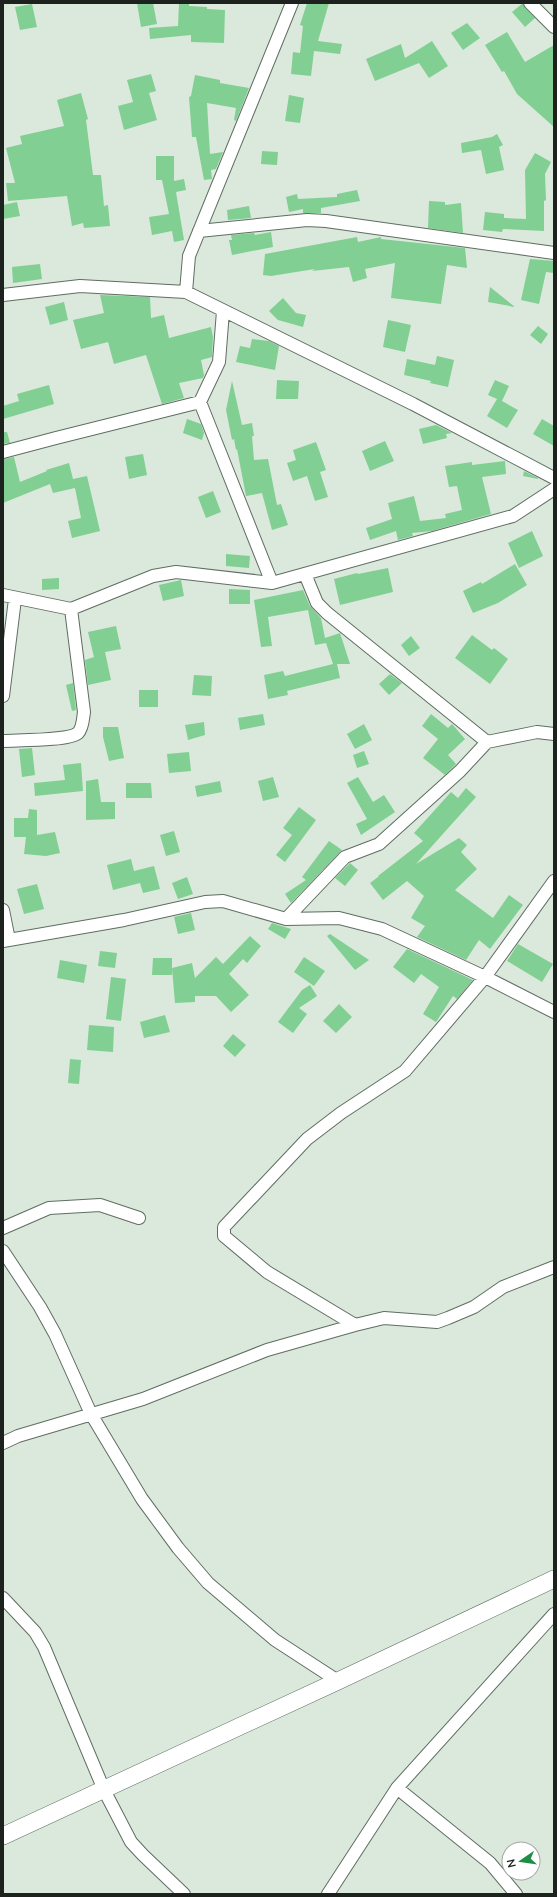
<svg xmlns="http://www.w3.org/2000/svg" width="557" height="1897" viewBox="0 0 557 1897" font-family="Mulish,sans-serif">
  <style>
    .building { fill: #81cf92 }
    .lines { fill: none; stroke-linecap: round; stroke-linejoin: round }
    .street-casing { stroke: #5f6d62; stroke-width: 14 }
    .secondary-casing { stroke: #5f6d62; stroke-width: 18 }
    .street { stroke: #fff; stroke-width: 12 }
    .secondary { stroke: #fff; stroke-width: 17 }
  </style>
  <rect width="100%" height="100%" fill="#dae9dc"/>
  <path class="building" d="M137,3H153L157,24L141,27Z
    M179,3H189V6L207,7V9L225,10L224,43L191,42V35L150,39L149,28L178,26Z
    M307,3H329L318,41L342,44L340,54L314,51L311,76L291,74L293,52L300,53L303,26L300,25Z
    M523,3L525,8L535,18L525,27L512,12Z
    M32,4L37,27L20,30L15,7Z
    M467,23L480,38L463,50L451,33Z
    M507,32L525,62L554,45V127L517,94L504,71L502,72L485,45Z
    M432,41L448,66L429,78L419,63L375,81L366,59L401,44L405,58Z
    M151,74L156,91L149,93L157,120L124,130L118,106L133,102L127,80Z
    M195,75L220,80V83L249,88L236,121L234,120L236,108L207,103L210,154L223,152L216,169L211,170L212,179L204,180L196,137H192L189,97L191,96Z
    M81,93L88,119L86,120L93,175H101L104,206L108,205L110,226L84,228L83,223L72,226L67,196L8,201L6,183H15L6,148L22,144L20,136L64,126L57,100Z
    M289,95L304,98L300,123L285,121Z
    M497,134L503,145L499,147L504,170L486,174L481,150L462,153L461,143L492,137Z
    M262,151L278,152L277,165L261,164Z
    M535,153L551,162L545,174L546,200L544,201V231L503,229L502,232L483,230L485,212L504,214V218L526,219L525,170Z
    M156,156H174V181L184,179L186,190L176,192L184,240L174,242L172,231L152,235L149,217L169,214L162,180H156Z
    M357,190L360,201L321,208V213H303V209L289,212L286,197L297,194L298,199L337,197V194Z
    M429,201L445,202V205L461,203L463,233L428,228Z
    M17,202L20,216L3,219V205Z
    M249,206L251,218L228,220L227,210Z
    M271,232L273,247L232,255L229,240H232L231,235L254,233L255,235Z
    M357,237L358,242L381,237V239L465,248L467,268L447,265L441,304L391,298L395,263L365,269L367,278L353,282L349,267L312,271L315,269L271,276L263,275L265,254Z
    M530,259L554,261V273L546,272L539,304L521,300Z
    M40,264L42,279L13,283L12,267Z
    M490,287L515,307L488,302Z
    M100,295L150,297L151,318L164,315L169,338L211,327L213,337L212,357L201,360L204,375L203,378L179,383L184,398L162,404L146,355L114,364L108,342L81,349L73,320L104,313Z
    M283,298L296,313L306,315L303,327L278,320L269,311Z
    M64,302L68,320L50,325L45,307Z
    M388,320L411,325L405,352L383,347Z
    M538,326L548,334L541,344L530,335Z
    M252,339L269,341L279,346L275,370L236,362L240,346L250,348Z
    M437,356L454,360L448,387L430,383L431,381L404,375L407,359L435,365Z
    M277,380L299,381L298,399H276Z
    M495,380L509,386L502,401L518,410L507,428L487,416L497,399L488,395Z
    M232,381L242,425L252,423L254,436H252L254,460L268,459L277,505L281,504L288,525L272,530L262,493L246,496L237,449L236,450L234,439L232,440L226,410Z
    M49,385L54,404L3,419V406L19,401L17,394Z
    M187,419L201,424L204,433L202,440L183,433Z
    M542,419L554,426V446L533,434Z
    M436,425L452,433L446,434L447,438L423,444L419,429Z
    M3,432H7L10,443L3,444Z
    M385,441L394,461L370,471L362,451Z
    M316,442L326,470L320,472L328,497L315,501L307,476L293,481L287,463L296,460L293,450Z
    M143,454L147,475L129,479L125,457Z
    M14,457L20,482L47,471L46,470L69,463L73,479L87,476L100,531L72,538L68,521L81,518L75,488L53,493L50,484L3,503V459Z
    M505,461L506,474L482,477L491,514L432,531L412,533L413,536L398,540L396,531L370,540L366,528L392,519L388,503L414,496L420,521L446,518L445,514L462,510L457,486L449,487L445,466L472,462V465Z
    M524,471L538,478V479L523,476Z
    M213,491L221,512L206,518L198,497Z
    M532,531L543,556L519,568L508,543Z
    M226,554L250,556L249,568L226,566Z
    M515,564L527,585L498,603L473,613L463,591L481,582L482,584Z
    M388,568L393,592L340,605L334,579L357,573L358,574Z
    M59,578V589L42,590V579Z
    M181,580L184,596L163,601L159,585Z
    M229,589L250,590V604H229Z
    M303,590L310,606L321,618L325,638L340,633L350,664H337L340,678L287,691L288,695L268,699L264,675L283,671L285,676L333,664L326,643L315,645L308,610L268,617L272,646L261,647L254,600Z
    M116,626L121,649L105,652L111,680L88,685L85,660L94,657L88,632Z
    M472,635L492,650L494,648L508,659L490,684L455,658Z
    M411,636L420,648L409,656L401,645Z
    M390,674L402,683L389,695L379,684Z
    M194,675L212,676L211,696L192,695Z
    M73,683L76,710L72,711L66,685Z
    M139,690H158V707H139Z
    M263,714L265,725L240,730L238,718Z
    M431,714L448,728L452,724L465,739L448,755L456,764L445,775L423,758L438,739L422,726Z
    M204,722L205,735L188,740L185,725Z
    M364,724L372,740L355,749L347,734Z
    M103,727H118L124,758L109,761L103,737Z
    M32,748L35,775L22,777L19,749Z
    M364,751L369,764L357,768L353,755Z
    M189,752L191,771L169,773L167,754Z
    M81,763L83,791L35,796L34,783L65,780L63,765Z
    M273,777L279,797L263,801L258,781Z
    M358,777L373,802L384,795L395,812L361,835L356,824L367,819L347,783Z
    M98,779L101,802H115V819L86,820V781Z
    M220,781L222,792L197,797L195,786Z
    M126,783H151L152,798H126Z
    M466,788L476,797L416,864L459,838L467,845L461,852L477,869L455,890L493,918L509,895L523,905L490,949L479,940L466,960L417,937L425,926L411,918L424,896L407,881L383,900L370,883L378,877L379,878L378,876L423,841L414,833L451,792L458,798Z
    M299,807L316,820L285,862L276,855L292,835L283,828Z
    M29,809L37,810V835L55,832L60,853L46,856L24,854L26,837H14V818H28Z
    M174,831L180,852L166,856L160,835Z
    M329,841L342,850L291,903L285,894L306,880L302,877Z
    M131,859L134,871L154,866L160,889L143,893L140,883L113,890L107,865Z
    M350,863L358,870L345,886L335,878Z
    M187,877L193,894L178,899L172,883Z
    M37,884L44,909L24,914L17,889Z
    M191,913L195,930L178,934L174,917Z
    M272,923L291,929L285,939L268,929Z
    M330,934L369,960L355,970L327,936Z
    M250,936L261,946L247,963L243,959L229,974L249,995L231,1012L216,996H195V1002L175,1003L172,968L192,963L195,978L216,957L223,964Z
    M518,944L553,964L542,982L507,961Z
    M407,949L473,980L457,999L453,996L436,1022L423,1014L439,987L421,974L414,983L393,967Z
    M100,951L117,953L115,968L98,966Z
    M304,957L325,971L314,986L294,972Z
    M153,958H172V975H152Z
    M60,960L87,965L84,983L57,978Z
    M111,977L126,979L121,1021L106,1019Z
    M310,985L317,996L299,1008L307,1014L293,1033L278,1022L302,990Z
    M339,1004L352,1017L336,1033L323,1021Z
    M165,1015L170,1032L144,1038L140,1022Z
    M89,1025L114,1027L113,1052L87,1050Z
    M233,1034L246,1045L235,1057L223,1046Z
    M70,1059L81,1060L79,1084L68,1083Z"/>
  <g class="lines">
    <g class="street-casing">
      <path id="street" d="M530,3L554,27
        M199,231L307,220L326,221L554,253
        M186,292L189,256L292,3
        M3,295L80,286L186,292L413,404L554,478
        M223,311L219,362L200,402L272,583
        M3,452L56,438L200,402
        M305,574L317,603L327,613L487,742L537,732L554,734
        M3,595L71,609L153,576L176,572L272,583L513,516L554,489
        M3,696L15,599
        M3,741C18,740 68,741 78,733C83,728 83,718 84,712L71,609
        M3,910L9,940
        M286,919L345,857L379,844L460,771L487,742
        M3,941L124,920L205,902L223,901L286,919L339,918L382,929L485,977L554,1012
        M3,1228L49,1208L100,1205L139,1218
        M3,1251L40,1307L55,1334L91,1414L142,1499L178,1548L208,1583L275,1640L338,1681
        M355,1325L267,1272L224,1236V1227L307,1139L341,1113L405,1071L485,977L554,881
        M3,1443L18,1436L143,1399L267,1350L355,1325L384,1318L437,1322L448,1318L474,1307L503,1287L554,1267
        M3,1598L35,1632L44,1647L104,1790L131,1842L143,1855L184,1894
        M397,1788L490,1863L516,1894
        M328,1894L397,1788L554,1614"/>
    </g>
    <g class="secondary-casing">
      <path id="secondary" d="M3,1836L338,1681L554,1579"/>
    </g>
    <use href="#street" class="street"/>
    <use href="#secondary" class="secondary"/>
  </g>
  <rect width="557" height="1897" fill="none" stroke="#1d221e" stroke-width="8"/>
  <g transform="translate(521 1861) rotate(257)"><circle r="19" fill="#ffffff" stroke="#a5a7a5"/>
  <path d="M0-3L7 15L0 10L-7 15Z" fill="#1e8d45"/>
  <text y="-6" font-size="11" font-weight="bold" text-anchor="middle" fill="#1d221e">N</text>
  </g>
</svg>
